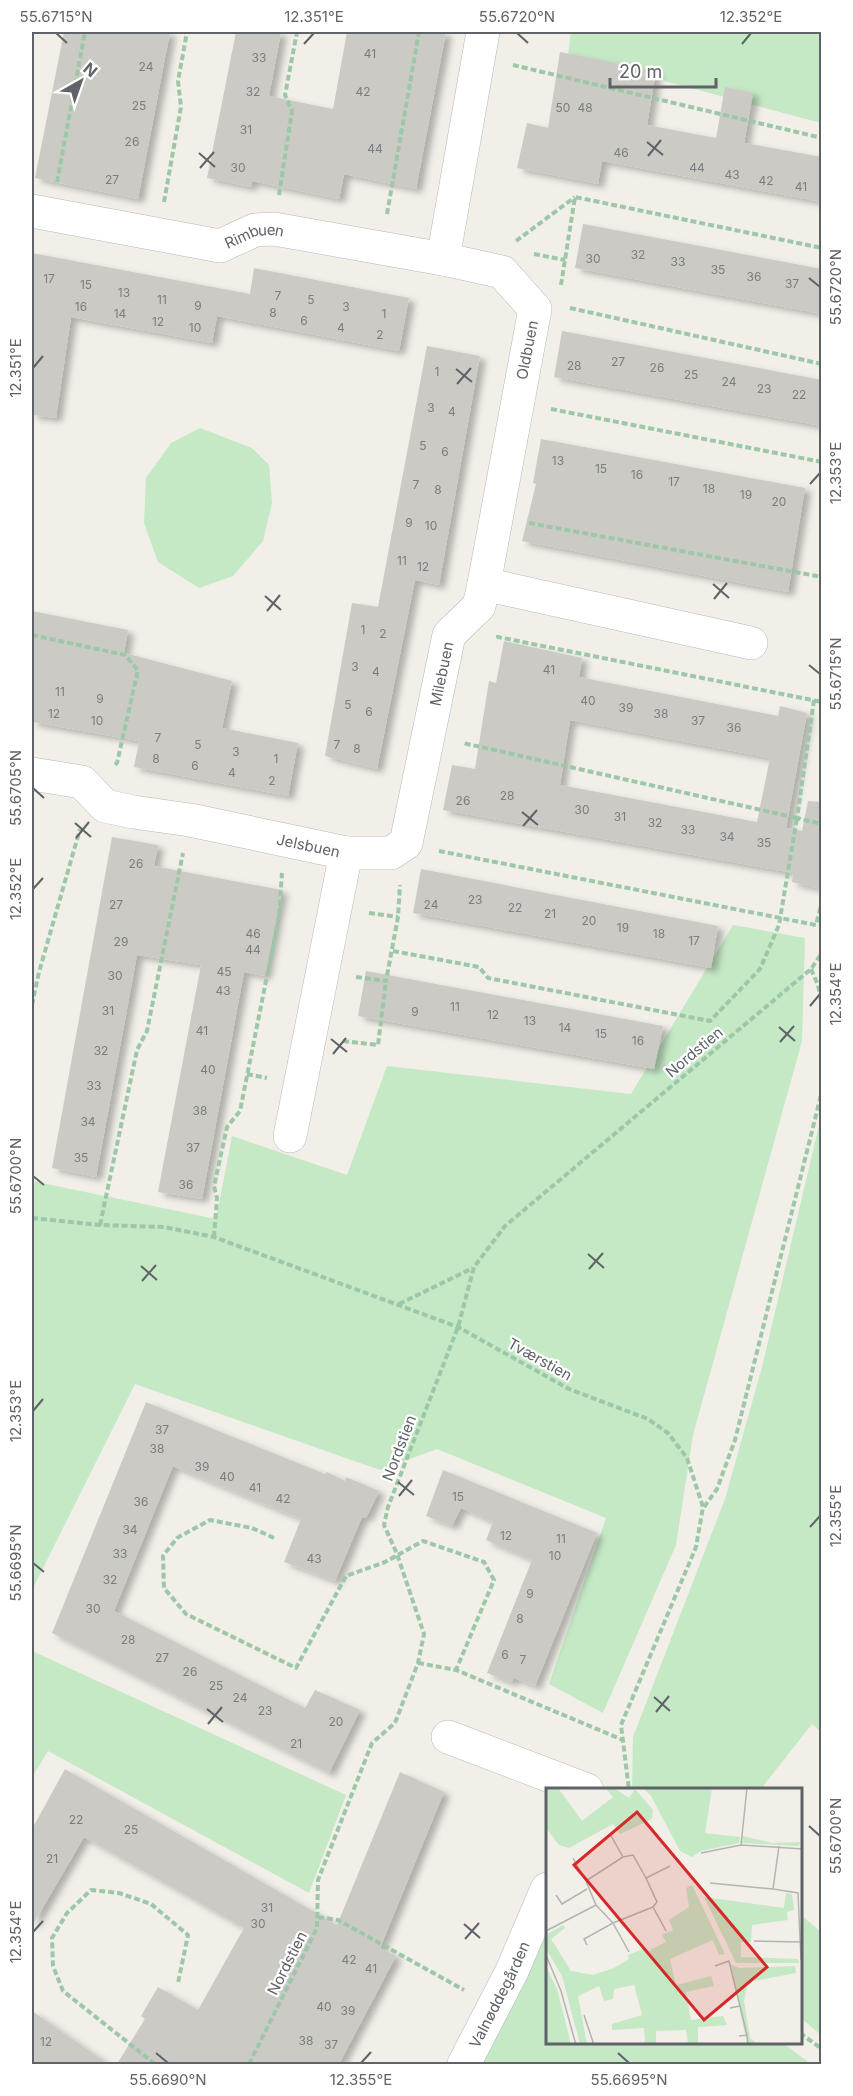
<svg xmlns="http://www.w3.org/2000/svg" width="853" height="2096" viewBox="0 0 853 2096" font-family="Inter,sans-serif">
  <style>
    .green { fill: #c5e8c5 }
    .building { fill: #cccac5; fill-rule: evenodd; filter: url(#shadow) }
    .lines { fill: none; stroke-linecap: round; stroke-linejoin: round }
    .minor-casing { stroke: #b5b8bc; stroke-width: 34 }
    .path { stroke: #9cc7a9; stroke-width: 4; stroke-dasharray: 6 3; stroke-linecap: butt }
    .minor { stroke: #fff; stroke-width: 33 }
    .ticks { fill: none; stroke: #5f6368; stroke-width: 2 }
    .labels { text-anchor: middle; dominant-baseline: central; stroke-width: 4.5; stroke-linejoin: round; paint-order: stroke }
    .number-label { font-size: 12px; fill: #7a7d7f }
    .street-label { font-size: 15px; fill: #5f6368; stroke: #fff }
    .inset-road { fill: none; stroke: #b3b3b1; stroke-width: 1.5 }
    .view { fill: #d62828; fill-opacity: 0.15; stroke: #d62828; stroke-width: 3 }
    .inset-edge { fill: none; stroke: #5f6368; stroke-width: 3 }
    .neatline { fill: none; stroke: #5f6368; stroke-width: 2 }
    .ticks-label { font-size: 15px; text-anchor: middle; fill: #5f6368 }
  </style>
  <defs>
    <filter id="shadow"><feDropShadow dx="6" dy="4" stdDeviation="3" flood-color="#0004"/></filter>
  </defs>
  <rect width="100%" height="100%" fill="#f1efe8"/>
  <path class="green" d="M571,32H821V123L568,55Z
    M200,428L252,448L269,465L272,503L263,541L233,576L199,588L158,562L144,523L146,478L171,443Z
    M733,925L805,938L802,1041L693,1435L676,1545L603,1713L549,1684L606,1518L437,1449L380,1470L135,1384L32,1590V1181L216,1219L232,1136L347,1175L387,1066L631,1094Z
    M820,1121L822,1123L821,1732L812,1724L760,1790H632L633,1737L725,1499L762,1367Z
    M32,1651L346,1795L309,1893L48,1751L32,1777Z
    M547,1883V2044H784L811,2064H451Z
    M801,1915L821,1932V2035L801,2018Z"/>
  <path class="building" d="M64,32H170L138,199L35,178Z
    M236,32H281L269,96L333,109L347,32H446L416,189L344,174L339,199L252,181L251,187L207,178Z
    M560,52L656,71L647,125L716,138L725,87L753,93L744,143L822,157V202L602,161L598,184L517,168L527,123L548,128Z
    M583,224L822,269V314L575,268Z
    M32,253L250,294L254,268L409,298L399,351L217,316L212,343L71,317L56,418L32,415Z
    M562,331L822,380V426L554,377Z
    M427,346L480,356L439,585L415,580L377,769L325,756L352,603L378,607Z
    M541,439L805,488L788,592L522,541L536,484L533,483Z
    M32,611L128,630L124,653L232,681L222,728L298,743L288,796L134,767L139,741L32,722Z
    M504,641L582,658L579,677L778,716L780,706L807,713L786,828L802,831L808,801L822,802V889L792,882L793,873L443,810L452,765L475,769L489,681L496,683ZM570,720L770,758L757,822L560,785Z
    M112,837L158,845L154,866L282,890L265,976L244,972L202,1199L158,1192L201,965L137,955L96,1177L52,1168Z
    M421,869L718,926L711,968L413,913Z
    M366,971L663,1026L654,1069L358,1016Z
    M146,1402L325,1474L327,1472L345,1481L346,1477L379,1491L366,1518L362,1517L335,1581L284,1562L301,1519L173,1466L114,1611L305,1708L315,1690L360,1710L329,1773L52,1633Z
    M443,1470L597,1533L535,1686L514,1678L511,1682L487,1673L532,1560L486,1540L493,1522L461,1508L452,1526L426,1516Z
    M65,1769L337,1925L400,1772L444,1792L380,1948L396,1956L339,2064H117L145,2019L141,2016L158,1987L198,2010L244,1928L84,1837L32,1926V1829Z
    M32,2011L108,2064H32Z"/>
  <g class="lines">
    <g class="minor-casing">
      <g id="minor">
        <path d="M483,32L443,259L502,272L535,309L484,584"/>
        <path id="s1" d="M32,211L220,246L255,230L274,229L443,259"/>
        <path id="s2" d="M32,774L82,782L105,806L133,812L190,820L346,853L290,1136"/>
        <path id="s3" d="M346,853H391L406,843L449,635L479,606L484,584L751,643"/>
        <path d="M448,1737L587,1790"/>
        <path id="s4" d="M464,2064L512,1971L547,1889"/>
      </g>
    </g>
    <path class="path" d="M513,65L822,138
      M57,182L85,32
      M279,195L292,111L285,95L297,32
      M164,202L181,107L178,81L187,32
      M387,214L419,32
      M516,241L575,197
      M534,254L565,260
      M561,285L575,197L822,248
      M570,308L822,364
      M551,409L822,462
      M529,523L822,577
      M32,635L125,655L138,670L117,763L114,766
      M498,635V637L822,702
      M814,700L797,818L822,824
      M439,851L816,925L822,901
      M369,913L398,917
      M393,951L479,967L488,978L710,1021L760,969L779,925L797,818L463,743
      M811,969L818,985L822,1005
      M356,977L386,981L398,917L400,885
      M32,1005L39,972L80,829
      M343,1041L378,1045L386,981
      M247,1074L267,1078
      M32,1218L100,1225L164,1227L214,1237L458,1327L569,1389L648,1419L668,1433L687,1458L703,1507L696,1547L621,1725L629,1790
      M100,1225L137,1050L147,1031L183,853
      M214,1237L217,1198L214,1186L227,1127L240,1111L279,916L282,873
      M399,1304L473,1268
      M704,1507L717,1489L735,1440L822,1091
      M274,1538L252,1528L210,1520L177,1538L163,1556L164,1588L186,1614L296,1668L346,1576L385,1562L423,1541L484,1562L494,1580L456,1670
      M418,1663L456,1670L623,1740
      M318,1917L338,1920L464,1990
      M800,2033L822,2049
      M155,2064L63,1991L53,1966L52,1938L67,1913L91,1890L119,1893L151,1904L188,1935L178,1983
      M249,2064L317,1928L318,1880L372,1743L395,1723L418,1663L424,1634L397,1554L384,1525L388,1507L458,1327L474,1267L505,1226L811,969L822,953"/>
    <use href="#minor" class="minor"/>
  </g>
  <path class="ticks" d="M56,33L67,43M517,33L528,43M304,44L314,33M742,44L751,33M647,142L663,155M199,153L215,167M648,156L661,140M200,168L214,152M809,278L820,287M33,368L43,356M456,369L472,382M457,384L471,368M810,484L820,473M713,584L729,598M265,596L281,610M714,599L727,583M267,611L280,595M809,665L820,674M33,788L44,798M522,812L538,825M75,823L91,837M523,826L537,810M76,838L89,822M33,889L43,878M810,1006L820,994M779,1027L795,1041M331,1039L347,1052M780,1042L794,1026M333,1054L346,1038M33,1176L44,1185M588,1254L604,1268M141,1266L157,1280M589,1269L603,1253M142,1281L156,1265M33,1411L43,1399M398,1482L414,1495M399,1496L412,1480M810,1527L820,1516M33,1563L44,1572M654,1697L670,1711M207,1709L223,1722M656,1712L669,1696M208,1724L222,1707M809,1826L820,1836M464,1924L480,1938M33,1932L43,1921M465,1939L479,1923M156,2053L168,2063M618,2053L629,2063M361,2063L371,2052"/>
  <g class="labels">
    <g class="number-label">
      <text x="370" y="53">41</text>
      <text x="259" y="57">33</text>
      <text x="146" y="66">24</text>
      <text x="253" y="91">32</text>
      <text x="363" y="91">42</text>
      <text x="139" y="105">25</text>
      <text x="563" y="107">50</text>
      <text x="585" y="107">48</text>
      <text x="246" y="129">31</text>
      <text x="132" y="141">26</text>
      <text x="375" y="148">44</text>
      <text x="621" y="152">46</text>
      <text x="238" y="167">30</text>
      <text x="697" y="167">44</text>
      <text x="732" y="174">43</text>
      <text x="112" y="179">27</text>
      <text x="766" y="180">42</text>
      <text x="801" y="186">41</text>
      <text x="638" y="254">32</text>
      <text x="593" y="258">30</text>
      <text x="678" y="261">33</text>
      <text x="718" y="269">35</text>
      <text x="754" y="276">36</text>
      <text x="49" y="278">17</text>
      <text x="792" y="283">37</text>
      <text x="86" y="284">15</text>
      <text x="124" y="292">13</text>
      <text x="278" y="295">7</text>
      <text x="162" y="299">11</text>
      <text x="311" y="299">5</text>
      <text x="198" y="305">9</text>
      <text x="81" y="306">16</text>
      <text x="346" y="306">3</text>
      <text x="273" y="312">8</text>
      <text x="120" y="313">14</text>
      <text x="384" y="313">1</text>
      <text x="304" y="320">6</text>
      <text x="158" y="321">12</text>
      <text x="195" y="327">10</text>
      <text x="341" y="327">4</text>
      <text x="380" y="334">2</text>
      <text x="618" y="361">27</text>
      <text x="574" y="365">28</text>
      <text x="657" y="367">26</text>
      <text x="437" y="371">1</text>
      <text x="691" y="374">25</text>
      <text x="729" y="381">24</text>
      <text x="764" y="388">23</text>
      <text x="799" y="394">22</text>
      <text x="431" y="407">3</text>
      <text x="452" y="411">4</text>
      <text x="423" y="445">5</text>
      <text x="445" y="451">6</text>
      <text x="558" y="460">13</text>
      <text x="601" y="468">15</text>
      <text x="637" y="474">16</text>
      <text x="674" y="481">17</text>
      <text x="416" y="484">7</text>
      <text x="709" y="488">18</text>
      <text x="438" y="489">8</text>
      <text x="746" y="494">19</text>
      <text x="779" y="501">20</text>
      <text x="409" y="522">9</text>
      <text x="431" y="525">10</text>
      <text x="402" y="560">11</text>
      <text x="423" y="566">12</text>
      <text x="363" y="629">1</text>
      <text x="383" y="633">2</text>
      <text x="355" y="666">3</text>
      <text x="549" y="669">41</text>
      <text x="376" y="671">4</text>
      <text x="60" y="691">11</text>
      <text x="100" y="698">9</text>
      <text x="588" y="700">40</text>
      <text x="348" y="704">5</text>
      <text x="626" y="707">39</text>
      <text x="369" y="711">6</text>
      <text x="54" y="713">12</text>
      <text x="661" y="713">38</text>
      <text x="97" y="720">10</text>
      <text x="698" y="720">37</text>
      <text x="734" y="727">36</text>
      <text x="158" y="737">7</text>
      <text x="198" y="744">5</text>
      <text x="337" y="744">7</text>
      <text x="357" y="748">8</text>
      <text x="236" y="751">3</text>
      <text x="156" y="758">8</text>
      <text x="276" y="758">1</text>
      <text x="195" y="765">6</text>
      <text x="232" y="772">4</text>
      <text x="272" y="780">2</text>
      <text x="507" y="795">28</text>
      <text x="463" y="800">26</text>
      <text x="582" y="809">30</text>
      <text x="620" y="816">31</text>
      <text x="655" y="822">32</text>
      <text x="688" y="829">33</text>
      <text x="727" y="836">34</text>
      <text x="764" y="842">35</text>
      <text x="136" y="863">26</text>
      <text x="475" y="899">23</text>
      <text x="116" y="904">27</text>
      <text x="431" y="904">24</text>
      <text x="515" y="907">22</text>
      <text x="550" y="913">21</text>
      <text x="589" y="920">20</text>
      <text x="623" y="927">19</text>
      <text x="253" y="933">46</text>
      <text x="659" y="933">18</text>
      <text x="694" y="940">17</text>
      <text x="121" y="941">29</text>
      <text x="253" y="949">44</text>
      <text x="224" y="971">45</text>
      <text x="115" y="975">30</text>
      <text x="223" y="990">43</text>
      <text x="455" y="1006">11</text>
      <text x="108" y="1010">31</text>
      <text x="415" y="1011">9</text>
      <text x="493" y="1014">12</text>
      <text x="530" y="1020">13</text>
      <text x="565" y="1027">14</text>
      <text x="202" y="1030">41</text>
      <text x="601" y="1033">15</text>
      <text x="638" y="1040">16</text>
      <text x="101" y="1050">32</text>
      <text x="208" y="1069">40</text>
      <text x="94" y="1085">33</text>
      <text x="200" y="1110">38</text>
      <text x="88" y="1121">34</text>
      <text x="193" y="1147">37</text>
      <text x="81" y="1157">35</text>
      <text x="186" y="1184">36</text>
      <text x="162" y="1429">37</text>
      <text x="157" y="1448">38</text>
      <text x="202" y="1466">39</text>
      <text x="227" y="1476">40</text>
      <text x="255" y="1487">41</text>
      <text x="458" y="1496">15</text>
      <text x="283" y="1498">42</text>
      <text x="141" y="1501">36</text>
      <text x="130" y="1529">34</text>
      <text x="506" y="1535">12</text>
      <text x="561" y="1538">11</text>
      <text x="120" y="1553">33</text>
      <text x="555" y="1555">10</text>
      <text x="314" y="1558">43</text>
      <text x="110" y="1579">32</text>
      <text x="530" y="1593">9</text>
      <text x="93" y="1608">30</text>
      <text x="520" y="1618">8</text>
      <text x="128" y="1639">28</text>
      <text x="505" y="1654">6</text>
      <text x="162" y="1657">27</text>
      <text x="523" y="1659">7</text>
      <text x="190" y="1671">26</text>
      <text x="216" y="1685">25</text>
      <text x="240" y="1697">24</text>
      <text x="265" y="1710">23</text>
      <text x="336" y="1721">20</text>
      <text x="296" y="1743">21</text>
      <text x="76" y="1819">22</text>
      <text x="131" y="1829">25</text>
      <text x="52" y="1858">21</text>
      <text x="267" y="1907">31</text>
      <text x="258" y="1923">30</text>
      <text x="349" y="1959">42</text>
      <text x="371" y="1968">41</text>
      <text x="324" y="2006">40</text>
      <text x="348" y="2010">39</text>
      <text x="306" y="2040">38</text>
      <text x="46" y="2041">12</text>
      <text x="331" y="2044">37</text>
    </g>
    <g class="street-label">
      <text stroke="none"><textPath href="#s1" startOffset="228">Rimbuen</textPath></text>
      <text transform="translate(527 350) rotate(-79)">Oldbuen</text>
      <text stroke="none"><textPath href="#s3" startOffset="236">Milebuen</textPath></text>
      <text stroke="none"><textPath href="#s2" startOffset="291">Jelsbuen</textPath></text>
      <text transform="translate(694 1052) rotate(-40)">Nordstien</text>
      <text transform="translate(540 1359) rotate(29)">Tværstien</text>
      <text transform="translate(399 1448) rotate(-69)">Nordstien</text>
      <text transform="translate(287 1963) rotate(-63)">Nordstien</text>
      <text stroke="none"><textPath href="#s4" startOffset="78">Valnøddegården</textPath></text>
    </g>
  </g>
  <g transform="translate(546 1788)">
    <rect width="256" height="256" fill="#f1efe8"/>
    <path d="M0,0H12L36,33L67,9L59,0H68L83,10L89,1L107,22L106,31L74,46L67,36L23,60L13,57L0,40ZM97,0H166L159,45L194,49L193,55L155,63L146,69L134,63L105,8ZM197,48L226,55L256,54L252,58L196,55ZM146,97L179,166L173,167L167,152L124,171L130,197L165,188L168,198L140,204L145,232L177,228L181,237L152,239V256H142L140,242L110,243V256H99L98,240L66,242V236L96,227L88,197L68,201L67,211L58,213L53,198L32,208L41,256H34L16,188L0,161V147L17,137L19,140L5,151L25,183L47,187L68,180L83,171L82,167L99,160L102,163L120,154L116,147L127,142L123,132L143,119L140,100ZM240,105L246,106L248,122L241,124L242,132L206,137L205,154H195V169L252,171L253,175H190L158,109L238,120ZM184,176L193,180L249,178L250,185L202,194L198,213L204,250L211,256H201ZM0,178L11,201L25,256H0Z" fill="#c5e8c5"/>
    <path class="inset-road" d="M64,46L77,69L87,67L100,90M195,57L201,0M233,58L227,101L252,105L255,172M155,65L195,57L257,61M27,70L40,93L77,69M40,93L50,117L67,135L38,151L41,157M164,95L227,101M10,107L16,116L41,101M107,119L111,114L100,90L124,78M0,143L50,117M208,153L254,154M83,164L67,135L107,119L120,143M0,167L15,203L30,257M169,178L183,173L194,218M184,220L194,218L201,247M38,227L48,257M193,248L201,247L202,257"/>
    <path class="view" d="M91,24L221,179L158,232L28,77Z"/>
    <rect width="256" height="256" class="inset-edge"/>
  </g>
  <rect width="853" height="2096" fill="none" stroke="#ffffff" stroke-width="66"/>
  <g transform="translate(81 81) rotate(40)" stroke="#ffffff" stroke-width="4.5" paint-order="stroke">
  <path d="M0-4.5L10 22L0 15L-10 22Z" fill="#5f6368"/>
  <text y="-9" font-size="16" font-weight="bold" text-anchor="middle" fill="#5f6368">N</text>
  </g>
  <path d="M610 78v9h106v-9" fill="none" stroke="#5f6368" stroke-width="3"/>
  <text x="619" y="78" font-size="18" fill="#5f6368" stroke="#ffffff" stroke-width="4.5" paint-order="stroke">20 m</text>
  <rect x="33" y="33" width="787" height="2030" class="neatline"/>
  <g class="ticks-label">
    <text x="56" y="22">55.6715°N</text>
    <text x="314" y="22">12.351°E</text>
    <text x="517" y="22">55.6720°N</text>
    <text x="751" y="22">12.352°E</text>
    <text transform="translate(836 287) rotate(-90)" y="5">55.6720°N</text>
    <text transform="translate(16 368) rotate(-90)" y="5">12.351°E</text>
    <text transform="translate(836 473) rotate(-90)" y="5">12.353°E</text>
    <text transform="translate(836 674) rotate(-90)" y="5">55.6715°N</text>
    <text transform="translate(16 788) rotate(-90)" y="5">55.6705°N</text>
    <text transform="translate(16 889) rotate(-90)" y="5">12.352°E</text>
    <text transform="translate(836 994) rotate(-90)" y="5">12.354°E</text>
    <text transform="translate(16 1176) rotate(-90)" y="5">55.6700°N</text>
    <text transform="translate(16 1411) rotate(-90)" y="5">12.353°E</text>
    <text transform="translate(836 1516) rotate(-90)" y="5">12.355°E</text>
    <text transform="translate(16 1563) rotate(-90)" y="5">55.6695°N</text>
    <text transform="translate(836 1836) rotate(-90)" y="5">55.6700°N</text>
    <text transform="translate(16 1932) rotate(-90)" y="5">12.354°E</text>
    <text x="168" y="2085">55.6690°N</text>
    <text x="361" y="2085">12.355°E</text>
    <text x="629" y="2085">55.6695°N</text>
  </g>
</svg>
